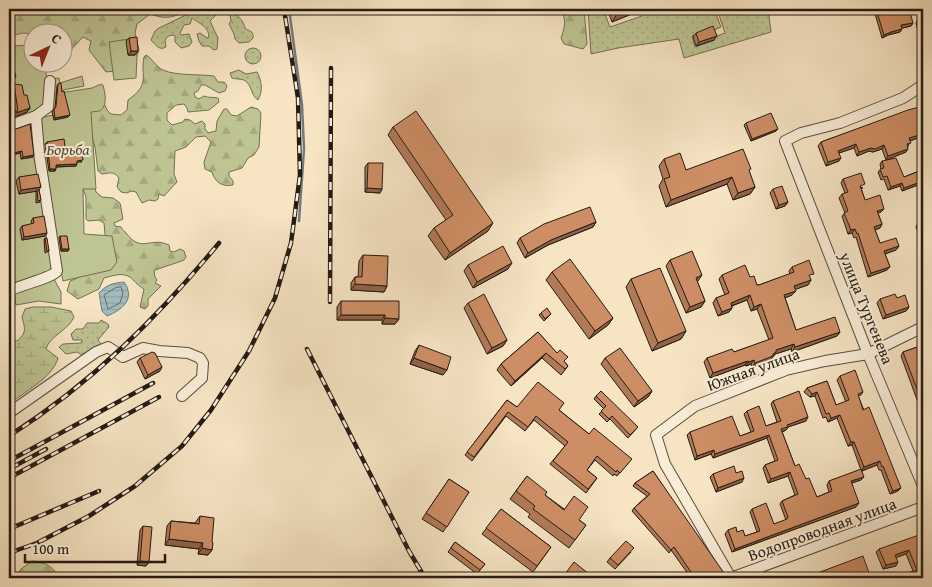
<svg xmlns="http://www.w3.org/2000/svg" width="932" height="587" viewBox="0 0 932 587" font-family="'Gentium Book Plus',serif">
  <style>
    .grass { fill: url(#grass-dots); stroke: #727052 }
    .forest { fill: url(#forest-firs); stroke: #727052 }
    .wetland { fill: url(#wetland-marsh); stroke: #727052 }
    .green { fill: #bec492; stroke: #727052 }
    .water { fill: url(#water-rules); stroke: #6f7c7a }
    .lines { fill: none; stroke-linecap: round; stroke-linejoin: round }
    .shore { stroke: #636c68; stroke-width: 1 }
    .stream { stroke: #6f7c7a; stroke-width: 2.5 }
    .minor-casing { stroke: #594d3f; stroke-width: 12 }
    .minor { stroke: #f9edd8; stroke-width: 10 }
    .rail-casing { stroke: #251b13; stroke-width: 4.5 }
    .rail { stroke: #f9edd8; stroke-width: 2.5; stroke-dasharray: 8; stroke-linecap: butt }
    .wall { fill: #b17a57; stroke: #251b13 }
    .shaded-wall { fill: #906347; stroke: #251b13 }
    .building { fill: #ce8e65; stroke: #251b13 }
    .labels { text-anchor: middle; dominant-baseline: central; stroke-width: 4; stroke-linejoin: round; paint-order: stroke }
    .park-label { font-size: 16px; font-style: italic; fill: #534e39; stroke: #f9edd8 }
    .street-label { font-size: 16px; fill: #251b13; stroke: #f9edd8 }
  </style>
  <defs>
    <pattern id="grass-dots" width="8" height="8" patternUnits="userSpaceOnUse" patternTransform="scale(1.25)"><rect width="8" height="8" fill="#bec492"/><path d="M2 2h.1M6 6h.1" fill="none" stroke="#a3a87d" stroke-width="1.8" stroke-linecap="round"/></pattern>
    <pattern id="forest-firs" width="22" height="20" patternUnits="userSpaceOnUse" patternTransform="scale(1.25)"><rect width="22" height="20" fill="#bec492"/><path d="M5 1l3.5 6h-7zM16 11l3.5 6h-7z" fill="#a3a87d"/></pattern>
    <pattern id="wetland-marsh" width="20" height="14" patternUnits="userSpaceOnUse" patternTransform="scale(1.25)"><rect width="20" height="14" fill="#bec492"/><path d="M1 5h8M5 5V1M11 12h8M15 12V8" fill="none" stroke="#a3a87d"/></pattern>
    <pattern id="water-rules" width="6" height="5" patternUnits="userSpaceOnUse" patternTransform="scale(1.25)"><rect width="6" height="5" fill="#a1bcbe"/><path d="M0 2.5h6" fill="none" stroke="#8aa1a2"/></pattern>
  </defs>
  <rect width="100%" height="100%" fill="#f6e4c3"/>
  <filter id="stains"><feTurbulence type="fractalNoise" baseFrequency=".004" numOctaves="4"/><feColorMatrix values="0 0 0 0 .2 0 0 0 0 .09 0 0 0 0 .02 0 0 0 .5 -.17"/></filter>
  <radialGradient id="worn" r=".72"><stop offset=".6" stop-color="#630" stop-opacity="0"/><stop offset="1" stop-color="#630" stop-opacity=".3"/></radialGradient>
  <path class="grass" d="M193,9H214L216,15L210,21L218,38L217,49L214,50L209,46H202L199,41L197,34L200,33L207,38L209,37C209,27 199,23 192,18L190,24L184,25L180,33L181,35L189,34L192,42L189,46L181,48L175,42V36L173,35L168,36L165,40L166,47C159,51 156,45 151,40L155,31L159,28L190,13Z
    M588,9H603L610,27L642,16L641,12L649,9H714L721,27L712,31L711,29L692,36L695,47L715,40L714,37L725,33L717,9H768L771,32L684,58L679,39L618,48L591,54Z
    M232,13C238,14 244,22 245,28C249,32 254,30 253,38L249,42L239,43L235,39L234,34L229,24L231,21L230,15Z
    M245 56a8 8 0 1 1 16 0a8 8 0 1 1-16 0Z
    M239,70L246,74L257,72C262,81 263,91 258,100C251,96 252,84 244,80C241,79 235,79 232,78L230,73Z
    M101,320L108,324L109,327L98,340L101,344C96,351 88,350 82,355L77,352L66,354L59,347L63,344L81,343L82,340H73L71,334L76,329H83L87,323H99Z"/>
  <path class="forest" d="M9,9H186C175,19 164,19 150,14L137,24L135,33L139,50L133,67L124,70L106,72L89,50L91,41L83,37L68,53L63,54L62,32H32V35C24,31 17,34 9,38Z
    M560,9H584L587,44L583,49L564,44L561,38C565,27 567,19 560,9Z
    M146,55C153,59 155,66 163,70C176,76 199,74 214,76L218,82H224L227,86L225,91L219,93L205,85H201L198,91L194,93L195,97L199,99L204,96C209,98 212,97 218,98L219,102L209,110L188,112L187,108L184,104L176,105L167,113V120L172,125L183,122L185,119L190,120L195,124L202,121L205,124V129L208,133L216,131L217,121L224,109H227L231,115L237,116L251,107L258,109L261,113L259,147L254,155L248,158L242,168L229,172V176L233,181V185C223,187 215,183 212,172L205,169L204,162L211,142L205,136L196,137L186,147L175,151L174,174L177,182L164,196L159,194L158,199L155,201L149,200L142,203L136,192L131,191L127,193L121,192L117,187L119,178C114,171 110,173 102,174L98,171L95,147L90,130L83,91L103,101L107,110L111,114L121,115L127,110L128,100C151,84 140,77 144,57Z
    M93,182L96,192L102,197L113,198L120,203L123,219L114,223L115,226L121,227C122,230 125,231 126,233C142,254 150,236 169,245L170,251L174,252L180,249L184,251L186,257L184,260C177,263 159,268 154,271L155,277L157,280L155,283L161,286L148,299V306L145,309L140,307L144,289C137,285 134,280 130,277C122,272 112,276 104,278L99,289L78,299L67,291L70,281C91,274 97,261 108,243L105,234L104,223L99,220L88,221L86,219V197L81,183Z
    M32,561C43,562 52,565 57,575L56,578H16L21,569Z"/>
  <path class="wetland" d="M33,307H51L71,311L74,317C68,331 50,335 46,349L58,358C52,379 24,391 9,405V339L17,341C27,333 25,328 22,317L25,309Z"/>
  <path class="green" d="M136,38L137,56L136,78L114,80L109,42Z
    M32,45V62L45,63L48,93L46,107L9,123V46Z
    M82,76L84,86L53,92L51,79L59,78L60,83Z
    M101,84L103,85C105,93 108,105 100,111L91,112L96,189H83L84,234L112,236L117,262L111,270L63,281L59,262L39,118L53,115L51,108L53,94L92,88Z
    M32,122L54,268L50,272L9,287V129Z
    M54,279L61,292V304L39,301L16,305L14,291Z"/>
  <path class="water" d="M124,282C136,299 122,310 107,316L102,311L99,293C106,285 113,283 124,282Z"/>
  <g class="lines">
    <path class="shore" d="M121,287L123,293L120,303L108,309L104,295L115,288Z"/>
    <path class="stream" d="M289,9L302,105L304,149L299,221"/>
    <g class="minor-casing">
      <path id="minor" d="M923,85L903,98L840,123L801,133L785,141L868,354L923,486
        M9,126L36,116L48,107L50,81
        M9,291C20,285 52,278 57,271L39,153L36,116
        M9,413L96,352L108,347L123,357L143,348L159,351L188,353L200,358L203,363L202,378L182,396
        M731,578L665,464L656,435L695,406L786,370L825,361L868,354L923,327
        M731,578L923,507"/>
    </g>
    <use href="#minor" class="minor"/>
    <g class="rail-casing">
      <path id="rail" d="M330,302L331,68
        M307,349L409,551L425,578
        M9,436C92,383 157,318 219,243
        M9,461L153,383
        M11,468L46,449
        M9,478L159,397
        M9,529L99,491
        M9,553L37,543L89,516L135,486L182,446L211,410L249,351L275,298L291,243L300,175L298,98L284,9"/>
    </g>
    <use href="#rail" class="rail"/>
  </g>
  <path class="wall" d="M607,9H644L612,22Z
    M874,9H884L885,12L913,23L911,26L902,28L900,32L888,35L882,38L874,10Z
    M923,18V38H920L916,23L918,19Z
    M696,33L714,40L696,46L693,37Z
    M129,38L135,55H128L126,41Z
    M14,84L24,95L30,108L27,112L11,118L10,116L13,112H15L12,87Z
    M58,84L62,92L68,117L54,120L52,112L55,108L57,86Z
    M923,106V136L910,141L906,152L886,160L882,149L873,152L869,151L857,156L854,148L839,153V161L826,166L818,146L821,142Z
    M746,123L776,131L751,141L744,125Z
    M393,127L488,231L445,260L428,236L434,228L446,220L388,135Z
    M9,130L33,157L21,159L20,153L9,156V147L10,146L9,141Z
    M47,142L66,154L82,162H77L76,166L56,167L55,171H49L45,144Z
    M664,159L686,170L749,172L755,187L750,194L733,200L727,184L666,207L659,186L663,179L659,166Z
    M882,161L904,177L919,171L918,167L920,164L923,163V183L902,191L900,186L888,190L884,179L881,180L878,172L881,169L880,164Z
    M368,163L382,189L380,193L365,192V167Z
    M19,177L39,190L40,202L36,203V191L19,194L16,181Z
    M843,179L863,188H861L865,200L881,212L878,213L882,224L880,228L875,230L880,243L899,246L896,250L885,254L890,267L887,270L868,277L856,237L854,238L852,233L848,234L842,216L845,213L839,198L842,194L845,193L841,183Z
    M773,189L788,202L785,206L776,209L770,193Z
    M33,218L47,233L45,236L22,240L20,229L22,226L32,224L31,221Z
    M923,221V242L922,243L916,227L918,223Z
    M596,222L593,227L548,245L525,258L517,243L520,238Z
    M60,236L69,249L68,251H61L59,238Z
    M45,238L49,251L45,253L44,240Z
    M363,255L387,286L384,292L351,290V283L355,277H358L359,261Z
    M670,260L698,281H697L705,301L701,307L686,313L666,266Z
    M468,265L508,269L473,288L464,271Z
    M792,267L810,278L811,280L808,285L795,289L792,295L785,298L796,330L840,332L837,336L792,352L791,349L775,354L770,361L752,367L751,364L746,366L745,365L710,378L704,362L707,358L734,352L769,340L757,309L751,311L747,300L732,306V308L729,312L718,316L713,303L716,298L725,295L719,279L722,275L750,277L757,285H759L790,274L789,271Z
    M552,272L613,318L608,325L589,339L546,280Z
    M631,279L686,331L681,339L652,351L626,287Z
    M897,298L909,307L906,311L883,319L877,303L880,299Z
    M341,301L399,319L395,324H382V320H337V307Z
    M468,303L507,340L503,346L487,354L464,308Z
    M541,313L551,314L544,321L539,315Z
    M538,332L568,366L561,375L542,358L511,386L497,370L501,364Z
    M419,345L443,375L410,364L415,351Z
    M923,345V416L901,356L903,352Z
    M140,358L160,371L145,379L137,362Z
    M605,358L652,391L648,397L634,407L601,364Z
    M840,376L863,392L861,395L858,396L898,491L890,494L881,470H879L877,465L862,471L861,480L852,483L856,507L732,552L725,534L728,530L737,532L745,536L757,532L750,512L752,509L774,524L786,520L780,504L782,501L795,495L788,476L768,483L763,468L765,465L775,461L767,438L713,458L711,454L695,460L687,435L690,432L740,436L751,432L744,414L747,411L766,426L777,422L771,404L773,401L806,421L788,427L786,430L782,432L795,466L806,479L817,497L829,492L827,485L829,481L861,470L852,445L848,446L837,418L828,422L826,417L823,418L815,396L810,397L804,392L807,388L827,381L836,405L846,402L837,380Z
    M596,396L638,427L628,438L610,419L607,422L599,414L604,409L594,399Z
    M507,400L517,407L559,410L589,434L629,462L617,476L614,474L613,476L595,460L587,470L597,478L586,493L550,464L565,446L534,420L525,431L506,416L472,461L465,455Z
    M653,471L722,576L718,578H691L671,550L669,553L632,511L634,508L647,496L633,486L635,483Z
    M736,473L742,482L716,492L710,477L713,474Z
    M527,476L545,495L586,525L569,548L528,517L530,514L510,499Z
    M449,479L469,492L443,532L422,519Z
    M501,509L551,547L533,572L482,534Z
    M200,516L212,542V550L208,555L198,554L199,549L165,545L167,526L171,521L195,523Z
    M143,526L149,562L146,566L137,565L140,530Z
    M455,542L485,564L477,574L448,552Z
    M923,546V578H906L905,577L908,573L913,571L906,554L896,557V566L883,569L876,552L879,549Z
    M631,552L615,569L607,562L610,558Z"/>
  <path class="shaded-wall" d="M631,9H644L612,22L617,14Z
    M913,23L911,26L899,29L901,25Z
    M902,29L900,32L888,35L882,38L884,35L891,32Z
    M717,36L714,40L696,46L699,42Z
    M131,51H138L135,55H128Z
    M16,77L14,79L9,80V78Z
    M30,108L27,112L11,118L13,114Z
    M70,115L68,117L54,120L55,118Z
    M778,129L776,131L751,141L752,139Z
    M923,134V136L907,142L909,138Z
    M856,144L854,148L836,154L838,151Z
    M884,145L882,149L873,152L869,151L857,156L859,152L871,148Z
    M908,149L906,152L886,160L888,156Z
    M22,151L20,153L9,156V154Z
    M34,155L33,157L21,159L23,157Z
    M841,158L839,161L826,166L828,162Z
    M77,164L76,166L55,167L56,165Z
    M50,169H56L55,171H49Z
    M732,177L727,184L666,207L671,200Z
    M923,181V183L902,191L904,188Z
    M902,183L900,186L888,190L891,187Z
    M41,187L38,191L19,194L21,190Z
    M755,187L750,194L733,200L738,193Z
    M367,188L382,189L380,193L365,192Z
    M788,202L785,206L776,209L779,205Z
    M884,209L881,212L874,215L877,211Z
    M596,222L593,227L548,245L525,258L528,253L551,240Z
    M493,223L488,231L445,260L450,253Z
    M882,224L880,228L872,231L874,227Z
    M855,229L852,233L848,234L851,230Z
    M47,233L45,236L22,240L24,237Z
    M899,246L896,250L881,255L884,251Z
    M62,249H69L68,251H61Z
    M512,263L508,269L473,288L477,282Z
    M13,267L11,271L9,272V268Z
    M890,267L887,270L868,277L871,273Z
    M702,275L698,281L692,284L696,278Z
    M811,280L808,285L791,291L794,286Z
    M355,284L387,286L384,292L351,290Z
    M796,291L792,295L780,300L784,295Z
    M750,295L747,300L728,307L731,303Z
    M705,301L701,307L686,313L690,307Z
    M761,304L757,309L751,311L754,307Z
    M909,307L906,311L883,319L886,315Z
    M732,308L729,312L718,316L722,312Z
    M341,315H385L382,320H337Z
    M385,318L399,319L395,324H382Z
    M613,318L608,325L589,339L595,331Z
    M686,331L681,339L652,351L658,343Z
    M840,332L837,336L792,352L795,347Z
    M507,340L503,346L487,354L492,348Z
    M794,344L791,349L775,354L770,361L752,367L755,363L776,350Z
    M546,353L542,358L511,386L515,381Z
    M414,358L447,370L443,375L410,364Z
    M754,360L751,364L746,366L749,362Z
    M748,361L745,365L710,378L713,373Z
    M162,367L160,371L145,379L148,375Z
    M652,391L648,397L634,407L638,401Z
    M817,392L815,396L810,397L812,394Z
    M840,415L837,418L828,422L831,418Z
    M808,417L806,421L788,427L786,430L779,433L781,429L787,425Z
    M769,435L767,438L713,458L715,454Z
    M851,442H854L852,445L848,446Z
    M714,450L711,454L695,460L697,456Z
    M880,461L877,465L861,471L864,467Z
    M790,472L788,476L768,483L771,479Z
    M864,477L861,480L848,484L851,481Z
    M744,478L742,482L716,492L718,488Z
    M901,488L898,491L890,494L893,491Z
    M859,503L856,507L732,552L735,549Z
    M169,539L203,543L199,549L165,545Z
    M202,548L212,550L208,555L198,554Z
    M909,550L906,554L893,559L895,555Z
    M140,561L149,562L146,566L137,565Z
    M898,562L896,566L883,569L886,565Z
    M869,573L867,577L862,578H855Z"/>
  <path class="building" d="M615,9H631L617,14Z
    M876,9H884L885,12L900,9H909L913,23L901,25L902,29L891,32L884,35Z
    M923,18V35L918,19Z
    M713,26L717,36L699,42L696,33Z
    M137,37L138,51H131L129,38Z
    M13,66L16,77L9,78V67Z
    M61,83L62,92L64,91L70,115L55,118L54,110L56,106L58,84Z
    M14,84L22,85L24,95H27L30,108L13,114V112L18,111Z
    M923,106V134L909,138L911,143L907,144L908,149L888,156L884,145L875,149L871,148L859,152L856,144L838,151L841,158L828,162L821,142L908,110Z
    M416,111L493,223L450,253L434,228L453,215L393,127Z
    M771,113L778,129L752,139L746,123Z
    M30,124L34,155L23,157L22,151L9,154V147L12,146L9,135V130H13Z
    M64,139L66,154L82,152L83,160L77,161V164L56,165V169H50L47,142Z
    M743,149L751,169L749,170L755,187L738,193L732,177L671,200L664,179L670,177L664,159L680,153L686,170Z
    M896,158L904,177L922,170L920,164L923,163V181L904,188L902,183L891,187L887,176L883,177L880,169L884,168L882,161Z
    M368,163H383L382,189L367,188Z
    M861,173L865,184L860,186L865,200L880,195L884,209L877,211L882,224L874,227L880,243L896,238L899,246L884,251L890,267L871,273L858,233L857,234L855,229L851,230L844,213L848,211L842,194L848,192L843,179Z
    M38,174L41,187L21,190L19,177Z
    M782,186L788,202L779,205L773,189Z
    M37,190H39L41,200L38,201Z
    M590,207L596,222L551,240L528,253L520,238L544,224Z
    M44,216L47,233L24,237L22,226L34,223L33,218Z
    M923,221V235L918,223Z
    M60,236H67L69,249H62Z
    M45,238H47L49,251H47Z
    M503,246L512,263L477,282L468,265Z
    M692,251L702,275L696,278L705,301L690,307L670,260Z
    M9,253L13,267L9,268Z
    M363,255L388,256L387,286L355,284V277H362Z
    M570,259L613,318L595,331L552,272Z
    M809,260L814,274L809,275L811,280L794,286L796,291L784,295L796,330L835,317L840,332L795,347L794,344L776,350V352L773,354V356L755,363L754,360L749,362L748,361L713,373L707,358L732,349L734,352L773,338L761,304L754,307L750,295L731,303L732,308L722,312L716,298L729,293L722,275L745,265L750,277L754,276L757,285H759L794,272L792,267Z
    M660,268L686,331L658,343L631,279Z
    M484,294L507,340L492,348L468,303Z
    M895,294L897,298L905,295L909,307L886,315L880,299Z
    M341,301H399V319L385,318V315H341Z
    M547,308L551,314L545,319L541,313Z
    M538,332L557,353L560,350L568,357L564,361L568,366L565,369L546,353L515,381L501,364Z
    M419,345L451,357L447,370L414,358Z
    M923,345V405L903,352Z
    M620,348L652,391L638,401L605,358Z
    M152,352L155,353L162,367L148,375L140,358Z
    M855,370L863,392L858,394L863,410L869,407L901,488L893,491L883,466L882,467L880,461L864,467L854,442H851L840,415L831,418L829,413L826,414L817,392L812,394L807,388L827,381L836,405L849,400L840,376Z
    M538,382L564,403L559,410L589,434L594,428L632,459L620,473L617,470L616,472L597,456L587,470L597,478L588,489L553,461L568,442L536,416L528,427L508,412L474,457L467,452L507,400L517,407Z
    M601,391L638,427L630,435L612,416L609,419L601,411L606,406L596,396Z
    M799,391L808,417L790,424L787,425L788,427L781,429L795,466L799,464L806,479L809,478L817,497L832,491L829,481L861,469L864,477L851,481L859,503L735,549L728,530L736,527L737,532L743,530L745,536L760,531L752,509L766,503L774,524L787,519L788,517L782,501L798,494L790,472L771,479L765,465L778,460L769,435L715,454L714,450L697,456L690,432L732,416L740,436L754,431L747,411L759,406L766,426L781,421L773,401Z
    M734,466L736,473L742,471L744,478L718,488L713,474Z
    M653,471L724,573L716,578H695L674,547L671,550L634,508L650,494L635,483Z
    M527,476L547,492L545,495L564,510L574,496L588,507L579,520L586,525L575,540L533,509L535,506L516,491Z
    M449,479L469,492L447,527L426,513Z
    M501,509L551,547L537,566L486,528Z
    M200,516L214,518L212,542L213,543L212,550L202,548L203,543L169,539L171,521L199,524Z
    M143,526L152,527L149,562L140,561Z
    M919,535L923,546V578H909L908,573L917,570L909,550L895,555L898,562L886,565L879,549Z
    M626,541L634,548L618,565L610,558Z
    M455,542L485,564L480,570L451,548Z
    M863,556L869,573L855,578H804Z
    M574,562L594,578H562Z
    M159,573L190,578H158Z"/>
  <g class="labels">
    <g class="park-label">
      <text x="68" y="149">Борьба</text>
    </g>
    <g class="street-label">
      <text transform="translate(867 308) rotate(68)">улица Тургенева</text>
      <text transform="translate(753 369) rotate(-20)">Южная улица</text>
      <text transform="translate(822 529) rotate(-20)">Водопроводная улица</text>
    </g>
  </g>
  <rect width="932" height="587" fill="none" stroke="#f6e4c3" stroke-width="30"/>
  <rect x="10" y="10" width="912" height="567" fill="none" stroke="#251b13" stroke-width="2.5"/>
  <rect x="15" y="15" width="902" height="557" fill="none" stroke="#251b13"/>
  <g transform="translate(48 48) rotate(43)"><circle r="24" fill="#f9edd8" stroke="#a49989"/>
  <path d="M0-4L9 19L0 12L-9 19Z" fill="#8f2418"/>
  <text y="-8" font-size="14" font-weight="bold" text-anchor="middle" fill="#251b13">С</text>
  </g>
  <path d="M25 554v8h140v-8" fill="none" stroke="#251b13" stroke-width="2.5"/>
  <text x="32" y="554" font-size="15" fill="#251b13" stroke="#f9edd8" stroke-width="4" paint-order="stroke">100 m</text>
  <rect width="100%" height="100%" filter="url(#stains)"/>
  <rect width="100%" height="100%" fill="url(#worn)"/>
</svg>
